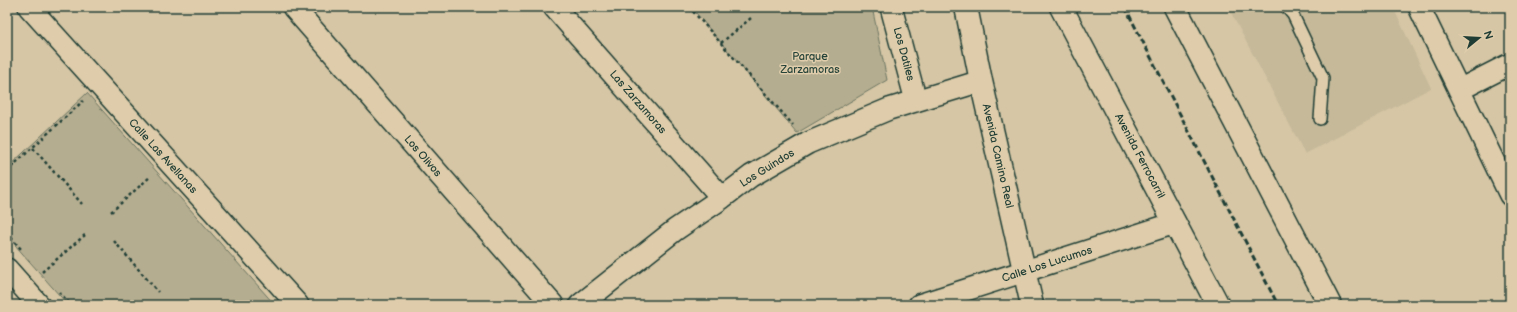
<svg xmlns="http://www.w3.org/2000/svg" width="1517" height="312" viewBox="0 0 1517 312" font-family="'Balsamiq Sans',sans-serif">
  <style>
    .built { fill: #c5b99a }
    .green { fill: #b5ad90; stroke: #6a7562 }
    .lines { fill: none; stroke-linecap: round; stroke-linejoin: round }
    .service-casing { stroke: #1f3d34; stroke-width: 14 }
    .minor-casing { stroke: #1f3d34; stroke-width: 24 }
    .tertiary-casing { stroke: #1f3d34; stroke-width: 25 }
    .path { stroke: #1f3d34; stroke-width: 2.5; stroke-dasharray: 3 3; stroke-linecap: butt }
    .service { stroke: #deccaa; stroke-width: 11 }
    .minor { stroke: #deccaa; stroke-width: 21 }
    .tertiary { stroke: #deccaa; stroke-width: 22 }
    .rail { stroke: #1f3d34; stroke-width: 3; stroke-dasharray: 6 3; stroke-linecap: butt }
    .labels { text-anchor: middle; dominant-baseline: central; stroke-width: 3; stroke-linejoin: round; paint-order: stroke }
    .street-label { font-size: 11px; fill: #1f3d34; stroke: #deccaa }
    .park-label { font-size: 11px; fill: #264339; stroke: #deccaa }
  </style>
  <rect width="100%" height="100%" fill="#d6c6a5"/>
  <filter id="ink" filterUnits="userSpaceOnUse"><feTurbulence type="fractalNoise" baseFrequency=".025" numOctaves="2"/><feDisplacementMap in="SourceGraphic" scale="8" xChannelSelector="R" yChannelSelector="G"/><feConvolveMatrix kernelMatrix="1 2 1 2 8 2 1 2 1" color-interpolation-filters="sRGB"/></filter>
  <g filter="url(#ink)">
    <path class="built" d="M1228,7H1393L1431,88L1305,154Z"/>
    <path class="green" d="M691,7H872L887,80L797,133Z
      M87,93L275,305H68L7,236V168Z"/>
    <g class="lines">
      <g class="service-casing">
        <path id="service" d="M1286,7L1293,15L1323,78L1320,119"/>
      </g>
      <g class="minor-casing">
        <path id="minor" d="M29,7L298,305
          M293,7L553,305
          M554,7L722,198
          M891,7L916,101
          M1419,7L1510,195
          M1459,90L1510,64
          M7,269L39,305
          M580,305L675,230L722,198L751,176L808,143L889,109L981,81
          M919,305L1175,223"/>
      </g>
      <g class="tertiary-casing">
        <path id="tertiary" d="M966,7L981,81L1032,305
          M1061,7L1218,305
          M1175,7L1330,305"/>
      </g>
      <path class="path" d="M689,7L793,125
        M721,43L751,18
        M33,148L82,204
        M7,171L83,101
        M111,212L151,176
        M7,233L21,249
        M114,241L158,292
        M42,272L85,235
        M59,292L71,305"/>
      <use href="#service" class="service"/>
      <use href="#minor" class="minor"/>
      <use href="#tertiary" class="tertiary"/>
      <path class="rail" d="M1125,7L1278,305"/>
    </g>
  </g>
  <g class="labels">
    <g class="street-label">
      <text transform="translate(904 54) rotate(75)">Los Datiles</text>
      <text transform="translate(638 102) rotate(49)">Las Zarzamoras</text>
      <text transform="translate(163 156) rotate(48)">Calle Las Avellanas</text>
      <text transform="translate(423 156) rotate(49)">Los Olivos</text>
      <text transform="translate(998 156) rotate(77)">Avenida Camino Real</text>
      <text transform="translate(1140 156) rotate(62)">Avenida Ferrocarril</text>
      <text transform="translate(767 168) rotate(-32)">Los Guindos</text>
      <text transform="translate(1047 264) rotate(-18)">Calle Los Lucumos</text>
    </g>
    <g class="park-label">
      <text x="810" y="56">Parque<tspan x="810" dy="13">Zarzamoras</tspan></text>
    </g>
  </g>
  <rect width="1517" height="312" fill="none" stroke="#deccaa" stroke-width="24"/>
  <rect x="12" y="12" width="1493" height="288" fill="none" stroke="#1f3d34" stroke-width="1.5" filter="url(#ink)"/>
  <g transform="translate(1479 38) rotate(72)" stroke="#deccaa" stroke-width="3" paint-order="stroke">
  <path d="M0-3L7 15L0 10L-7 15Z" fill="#1f3d34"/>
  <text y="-6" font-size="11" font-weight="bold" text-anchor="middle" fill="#1f3d34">N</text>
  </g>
</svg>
